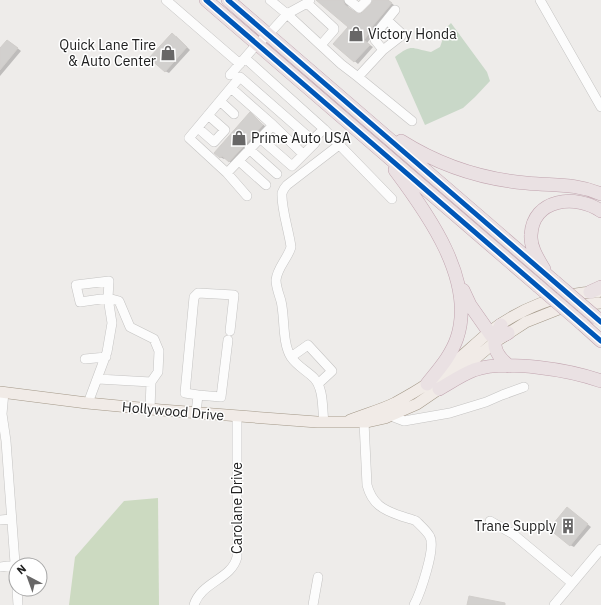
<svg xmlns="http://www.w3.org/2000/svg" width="601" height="605" viewBox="0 0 601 605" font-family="'IBM Plex Sans',sans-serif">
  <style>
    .forest { fill: #ccdac1 }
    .cemetery { fill: #c9d8c8 }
    .shadow { fill: #0003 }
    .building { fill: #d2d0ce; stroke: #d1cecb }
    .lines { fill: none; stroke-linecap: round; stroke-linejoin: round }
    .minor-casing { stroke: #c4c3c2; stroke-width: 10 }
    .major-casing { stroke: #a39888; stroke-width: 12 }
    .highway-casing { stroke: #c0a3ae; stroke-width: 14 }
    .minor { stroke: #fcfcfc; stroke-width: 9 }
    .major { stroke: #f1ebe7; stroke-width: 11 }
    .highway { stroke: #eae1e3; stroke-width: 13 }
    .highway-bridge-casing { stroke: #c0a3ae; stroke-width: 14; stroke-linecap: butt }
    .highway-bridge { stroke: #eae1e3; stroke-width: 13 }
    .cycleway-casing { stroke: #fff; stroke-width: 8 }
    .cycleway { stroke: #0057b8; stroke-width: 5 }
    .labels { text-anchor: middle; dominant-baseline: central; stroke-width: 3; stroke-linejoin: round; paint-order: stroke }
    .poi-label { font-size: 14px; fill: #202020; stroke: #fff; text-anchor: start }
    .street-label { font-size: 14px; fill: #202020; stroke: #fff }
  </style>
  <rect width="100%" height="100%" fill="#eeecea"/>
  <path class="forest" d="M158,498L159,605H69L75,557L124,501Z"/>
  <path class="cemetery" d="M451,23L487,72L490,81L475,97L463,108L425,125L395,57C413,43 411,49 431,52L440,47L447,27Z"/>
  <path class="shadow" d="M318,0H343L347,3L349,8L357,14L361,15L372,5L373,0H388L395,6L367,43L373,47L358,64L335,44L349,27Z
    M176,36L190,50L169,73L165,71Z
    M11,43L21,51L0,76V50Z
    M253,116L266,127L233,164L225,158L224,159L220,157Z
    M567,508L591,527L574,547L570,545Z"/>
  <path class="building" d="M316,0H343L345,5L358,14L363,12L371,4L373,0H388L392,3L372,27L373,28L364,40L370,45L354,62L333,44L348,27Z
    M172,33L187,47L165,72L149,58Z
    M7,40L18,48L0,70V48Z
    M250,112L263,125L229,162L222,156L220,158L214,153Z
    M567,507L588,524L570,546L549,529Z
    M469,596L505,603V605H467Z"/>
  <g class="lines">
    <g class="minor-casing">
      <path id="minor" d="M166,0L240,64
        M270,0L287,14L307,3L310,0
        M349,0L359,8L367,0
        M540,0L601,107
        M307,3L334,28V30L321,45
        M383,50L375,40L374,36L395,10
        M245,58L324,129L392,199
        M230,75L257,44L268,35L287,14L341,64L358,77L383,50L401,36V33L387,20
        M358,77L412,121
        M231,88L273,125
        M220,101L234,114
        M198,128L214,142L225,130L208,115
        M261,139L292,166L315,143L312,140
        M249,149L277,174
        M303,154L273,125L227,173L189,138L240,77L312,140L324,129
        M239,161L266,185
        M227,173L247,196
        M291,357L308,345L332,371L318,384
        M85,359L106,357
        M98,379L151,382L150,409
        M4,392L2,414L6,441L16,577
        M198,395L221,397L228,340
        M88,403L107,352L112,323L108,298L80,302L76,285L109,281L108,298L119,301L130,327L154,339L159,351L158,372L151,382
        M196,413L198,395L185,393L194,297L198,293L234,295L230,331
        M391,416L404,421L450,413L486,402L502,395L524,387
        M324,422C322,408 324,389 314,378C307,371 297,366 291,357C282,343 285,317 281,301C279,294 276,287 276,280C277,268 288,258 291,247C289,231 281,208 282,193C283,190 285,187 287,185L339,145
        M364,422L367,485C372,504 383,510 401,516C406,518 412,519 416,521C420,525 428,532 430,537C436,548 420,594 414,605
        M0,520L11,519
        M490,521L513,534L572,583
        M0,567L15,565
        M17,589L18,605
        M194,605C201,582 232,579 237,557V416
        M313,605L318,577
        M554,605L601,549"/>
    </g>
    <g class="major-casing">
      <path id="major" d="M0,392L87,403L161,410L317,422H367L385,418L417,404L439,389L495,342L526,322L559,309L577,305L601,303
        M350,420C365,414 381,410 395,403C406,397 417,391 427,384C449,369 468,350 488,333C519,309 560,292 598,292"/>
    </g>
    <g class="highway-casing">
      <path id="highway" d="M206,0L538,286
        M228,0L555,282
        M401,141C439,165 481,179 526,183C554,186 575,183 601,194
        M395,170C428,214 476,281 457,338C451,356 438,370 427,384
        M544,269C538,259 530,247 531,235C533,198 576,194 601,211
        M463,290L470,305L491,335C498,339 502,336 508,333
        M590,292L601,287
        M581,323L601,341
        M501,325C491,342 493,353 509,366
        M439,389C450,383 461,375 474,370C505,359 570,370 601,381"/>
    </g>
    <use href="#minor" class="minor"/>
    <use href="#major" class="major"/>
    <use href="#highway" class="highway"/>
    <g class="highway-bridge-casing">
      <path id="highway-bridge" d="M555,282L598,319
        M538,286L581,323"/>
    </g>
    <use href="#highway-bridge" class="highway-bridge"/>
    <g class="cycleway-casing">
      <path id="cycleway" d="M206,0L601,341
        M228,0L601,322"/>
    </g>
    <use href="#cycleway" class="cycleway"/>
  </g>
  <defs>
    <g id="shop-bare" transform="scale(1.2)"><path d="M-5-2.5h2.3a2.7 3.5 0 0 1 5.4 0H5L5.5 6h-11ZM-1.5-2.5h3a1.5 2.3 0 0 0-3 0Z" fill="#686767" stroke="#fff" stroke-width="2.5" paint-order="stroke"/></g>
    <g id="building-bare" transform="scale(1.2)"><path d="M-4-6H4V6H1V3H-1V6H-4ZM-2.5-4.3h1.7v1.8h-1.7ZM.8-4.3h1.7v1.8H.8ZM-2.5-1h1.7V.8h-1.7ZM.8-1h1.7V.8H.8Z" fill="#686767" stroke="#fff" stroke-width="2.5" paint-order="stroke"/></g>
  </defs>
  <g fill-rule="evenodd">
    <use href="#shop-bare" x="356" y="34"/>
    <use href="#shop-bare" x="168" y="53"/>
    <use href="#shop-bare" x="239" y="138"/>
    <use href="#building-bare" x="568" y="526"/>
  </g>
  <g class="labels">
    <g class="poi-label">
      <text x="368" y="34">Victory Honda</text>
      <text x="156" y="45" text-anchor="end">Quick Lane Tire<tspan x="156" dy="16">&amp; Auto Center</tspan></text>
      <text x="251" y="138">Prime Auto USA</text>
      <text x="556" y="526" text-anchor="end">Trane Supply</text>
    </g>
    <g class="street-label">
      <text transform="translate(173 411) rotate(5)">Hollywood Drive</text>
      <text transform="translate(237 508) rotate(-90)">Carolane Drive</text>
    </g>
  </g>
  <g transform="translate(28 577) rotate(319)"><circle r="19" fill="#ffffff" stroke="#a6a6a6"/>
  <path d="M0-3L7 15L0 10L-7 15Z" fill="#686767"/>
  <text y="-6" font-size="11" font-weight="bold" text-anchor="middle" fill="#202020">N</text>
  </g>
</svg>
